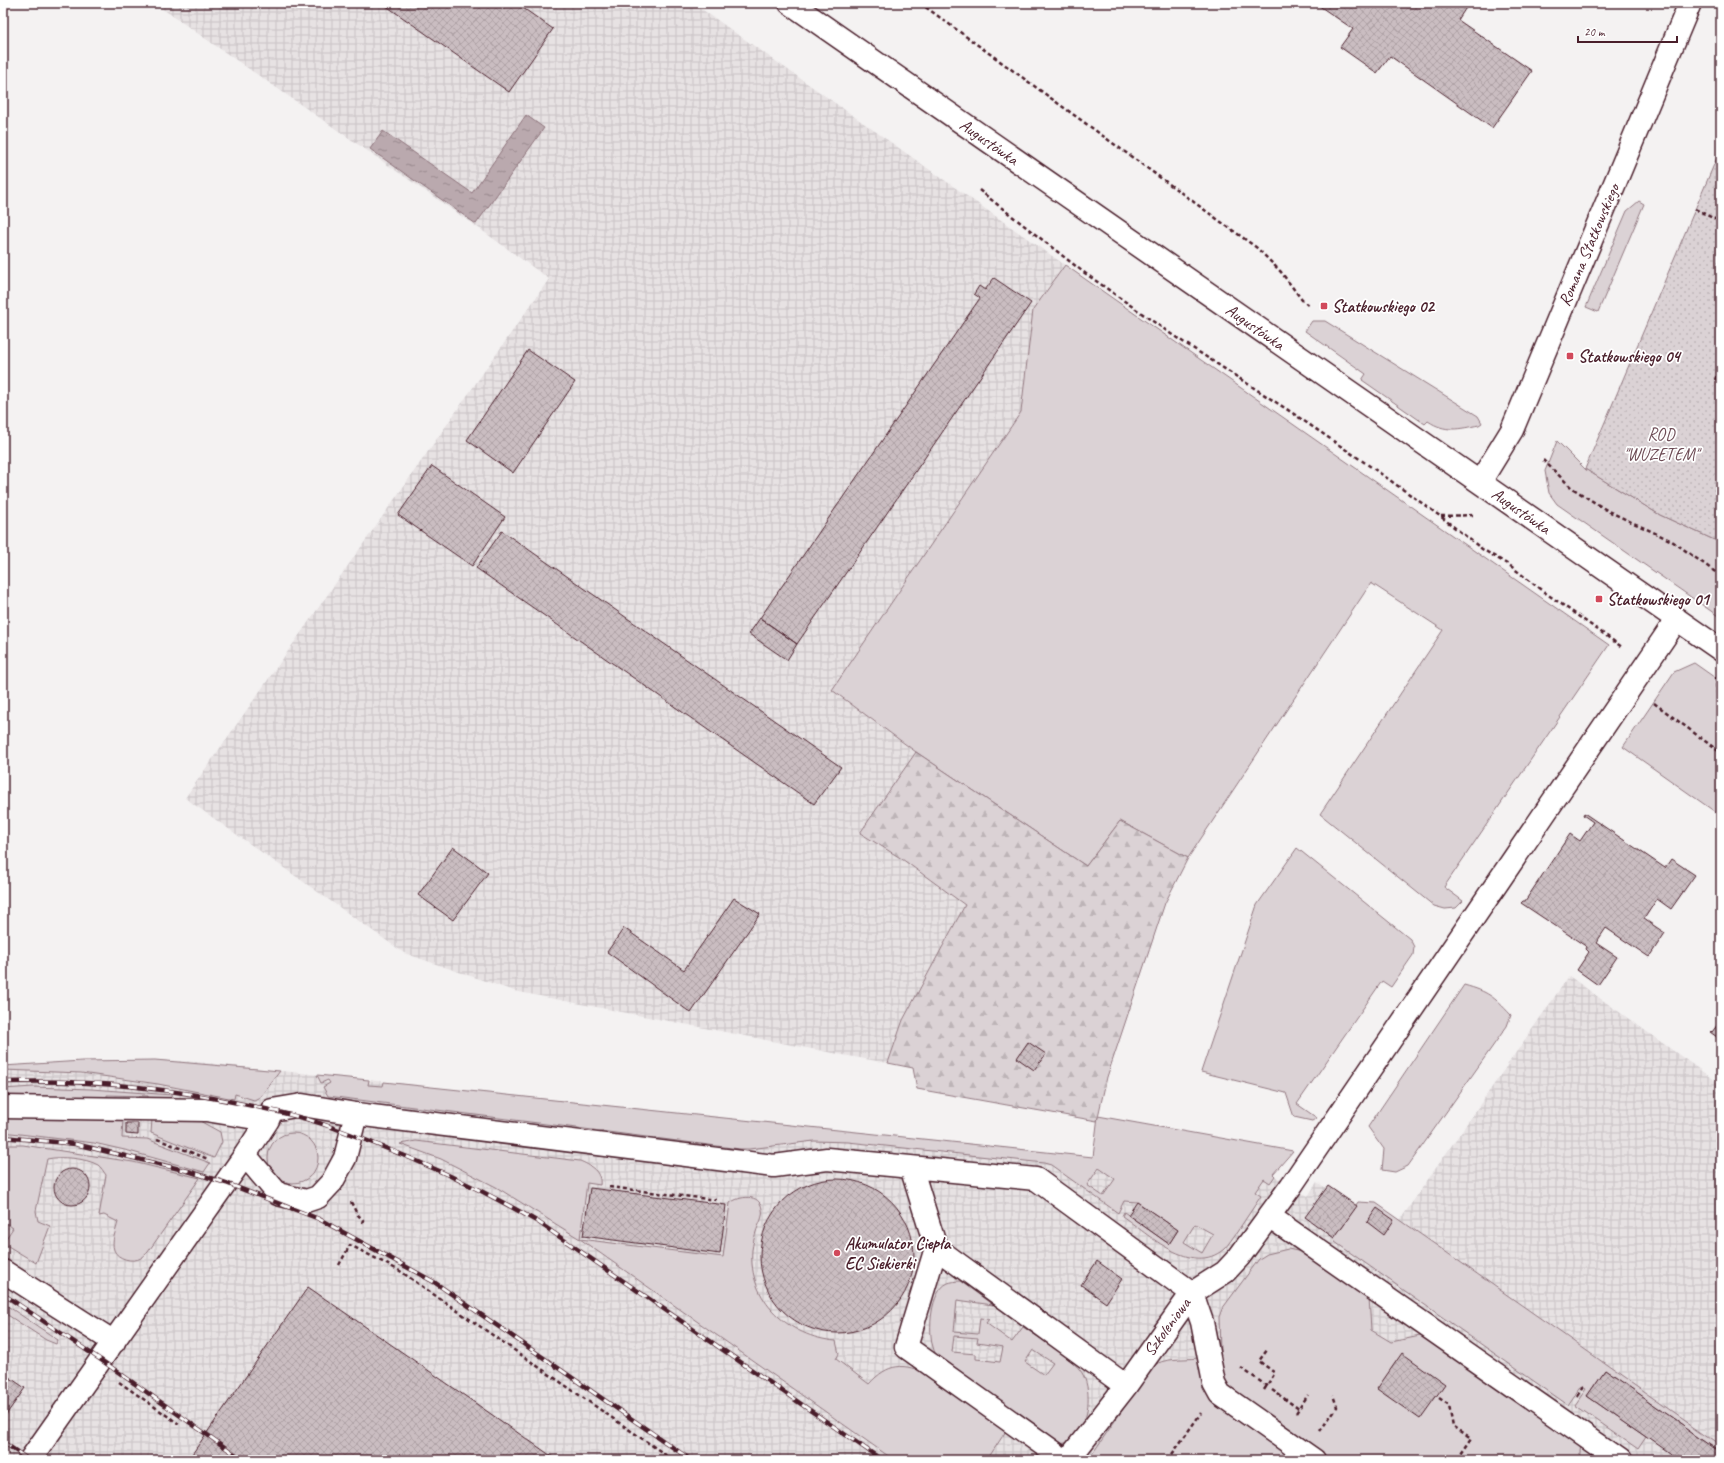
<svg xmlns="http://www.w3.org/2000/svg" width="1724" height="1463" viewBox="0 0 1724 1463" font-family="Caveat,sans-serif">
  <style>
    .industrial { fill: url(#industrial-grid) }
    .grass { fill: #dbd2d5; stroke: #927880; fill-rule: evenodd }
    .forest { fill: url(#forest-firs); stroke: #927880 }
    .garden { fill: url(#garden-dots); stroke: #927880 }
    .water { fill: url(#water-ripples); stroke: #8d727a }
    .building { fill: url(#building-cross-hatch); stroke: #4a1f2b }
    .lines { fill: none; stroke-linecap: round; stroke-linejoin: round }
    .minor-casing { stroke: #4a1f2b; stroke-width: 25 }
    .path { stroke: #4a1f2b; stroke-width: 2.5; stroke-dasharray: 4 3; stroke-linecap: butt }
    .minor { stroke: #fff; stroke-width: 22 }
    .rail-casing { stroke: #4a1f2b; stroke-width: 4.5 }
    .rail { stroke: #fff; stroke-width: 3; stroke-dasharray: 9; stroke-linecap: butt }
    .poi-dot { fill: #d1495b; stroke: #fff; stroke-width: 1.5 }
    .labels { text-anchor: middle; dominant-baseline: central; stroke-width: 3.5; stroke-linejoin: round; paint-order: stroke }
    .street-label { font-size: 17px; fill: #4a1f2b; stroke: #fff }
    .poi-label { font-size: 17px; font-weight: bold; fill: #4a1f2b; stroke: #fff; text-anchor: start }
    .park-label { font-size: 17px; fill: #6e4c56; stroke: #fff }
  </style>
  <defs>
    <pattern id="industrial-grid" width="8" height="8" patternUnits="userSpaceOnUse"><rect width="8" height="8" fill="#e7e2e3"/><path d="M0 4h8M4 0v8" fill="none" stroke="#c8c1c3"/></pattern>
    <pattern id="forest-firs" width="22" height="20" patternUnits="userSpaceOnUse"><rect width="22" height="20" fill="#dbd2d5"/><path d="M5 1l3.5 6h-7zM16 11l3.5 6h-7z" fill="#bdb4b7"/></pattern>
    <pattern id="garden-dots" width="8" height="8" patternUnits="userSpaceOnUse"><rect width="8" height="8" fill="#dbd2d5"/><path d="M2 2h.1M6 6h.1" fill="none" stroke="#bdb4b7" stroke-width="1.8" stroke-linecap="round"/></pattern>
    <pattern id="water-ripples" width="26" height="14" patternUnits="userSpaceOnUse"><rect width="26" height="14" fill="#baa9ae"/><path d="M2 4q2-2 4 0t4 0M15 11q2-2 4 0t4 0" fill="none" stroke="#99898e"/></pattern>
    <pattern id="building-cross-hatch" width="8" height="8" patternUnits="userSpaceOnUse"><rect width="8" height="8" fill="#cabdc1"/><path d="M0 0l8 8M0 8l8-8" fill="none" stroke="#afa2a6"/></pattern>
  </defs>
  <rect width="100%" height="100%" fill="#f4f2f2"/>
  <filter id="ink" filterUnits="userSpaceOnUse"><feTurbulence type="fractalNoise" baseFrequency=".025" numOctaves="2"/><feDisplacementMap in="SourceGraphic" scale="8" xChannelSelector="R" yChannelSelector="G"/><feConvolveMatrix kernelMatrix="1 2 1 2 8 2 1 2 1" color-interpolation-filters="sRGB"/></filter>
  <g filter="url(#ink)">
    <path class="industrial" d="M154,3H693L1065,265L1033,310L1021,412L832,690L916,752L860,833L902,859L965,905L903,1020L888,1063L843,1055L514,991L404,953L185,798L549,279L480,229Z
      M1569,976L1721,1085V1460H3V1066L82,1061L155,1060L196,1062L1093,1157L1273,1175L1308,1196L1317,1182L1326,1188L1328,1186L1356,1205L1358,1202L1376,1203L1400,1220Z"/>
    <path class="grass" d="M1639,201L1644,204L1598,312L1586,307L1627,211Z
      M1065,265L1609,645L1444,887L1463,901L1456,908L1445,909L1434,906L1320,814L1443,630L1371,583L1188,858L1120,821L1086,866L916,752L832,690L1021,412L1033,310Z
      M1312,321H1325L1478,416L1482,423L1479,425C1459,429 1446,433 1428,421L1425,424L1362,380L1366,374L1305,331Z
      M1557,441L1585,469L1660,515L1721,543V618L1557,504L1549,493L1545,471Z
      M1694,663L1721,682V816L1623,747L1674,672Z
      M1297,848L1410,939L1414,947L1413,955L1391,987L1382,981L1297,1104L1317,1118L1312,1121L1294,1117L1286,1093L1201,1072L1257,905Z
      M1464,985C1489,992 1493,996 1511,1015L1507,1026L1408,1166L1395,1172L1382,1170L1384,1149L1368,1127Z
      M155,1060L280,1071L260,1097L254,1100L235,1094L234,1099L158,1084L81,1073L3,1070V1066L82,1061Z
      M317,1075L369,1080L368,1085L383,1086L384,1082L412,1085L1093,1157L1098,1116L1293,1151L1273,1174L1275,1176L1270,1183L1264,1179L1255,1192L1261,1196C1253,1208 1245,1220 1237,1232C1233,1237 1229,1244 1224,1249C1192,1277 1148,1234 1122,1216L1124,1212L1169,1244L1178,1230L1137,1202L1124,1201L1118,1213L1051,1165L1044,1163L848,1142L814,1141L749,1149H740L328,1096L323,1087L330,1083L328,1080L321,1083ZM1099,1168L1115,1179L1103,1196L1087,1185ZM1195,1224L1213,1234L1202,1253L1184,1242Z
      M33,1087L91,1089L172,1095V1100L148,1099V1096L107,1095V1099L3,1096V1089Z
      M3,1116L123,1118L122,1138L147,1139L210,1163L204,1172L129,1151L94,1143L3,1132Z
      M152,1119L198,1120L220,1132L222,1142L214,1158L151,1133Z
      M268 1158a25 25 0 1 1 50 0a25 25 0 1 1-50 0Z
      M416,1141L580,1161C590,1165 602,1172 600,1185L587,1183L580,1239L723,1257L730,1203C739,1196 760,1193 762,1209C764,1217 758,1225 756,1232C754,1238 753,1244 752,1250C748,1301 789,1337 836,1341L839,1354L836,1359L869,1384C888,1363 904,1362 929,1375L1006,1431L987,1460H894L580,1239L496,1187L441,1159L400,1144Z
      M3,1145H23L133,1162L200,1178L148,1252C146,1254 143,1257 141,1258C133,1263 117,1259 114,1250C111,1241 116,1231 118,1222L104,1215L99,1216L106,1175C103,1171 101,1167 98,1165C86,1158 60,1156 47,1159L36,1211L38,1221L50,1226L36,1263L3,1243L13,1228L3,1221Z
      M1358,1202L1376,1203L1721,1445V1451L1605,1370L1587,1396L1646,1437L1638,1449L1575,1405L1586,1389L1581,1386L1568,1405L1335,1242L1334,1238Z
      M1288,1249L1307,1253L1369,1297L1371,1330L1391,1342L1425,1335L1581,1444L1579,1460H1563L1560,1458L1558,1460H1330L1229,1390L1222,1380L1214,1355L1220,1353L1219,1317L1222,1309L1259,1259L1267,1254Z
      M960,1281L993,1305L957,1300L954,1332L978,1334L980,1318L989,1319L986,1323L1012,1342L1023,1327C1038,1337 1070,1357 1080,1370C1091,1384 1090,1411 1082,1426C1079,1432 1075,1437 1072,1442L1059,1444L941,1361C937,1357 934,1352 933,1347C928,1331 930,1291 948,1283C951,1282 956,1281 960,1281ZM954,1336L978,1338L977,1343L1003,1347L1000,1362L976,1359V1354L952,1352ZM1033,1350L1053,1363L1044,1375L1025,1362Z
      M3,1303L58,1340L56,1344L46,1340L3,1312Z
      M1198,1358L1212,1397L1303,1460H1088L1152,1367C1163,1357 1183,1360 1198,1358Z"/>
    <path class="forest" d="M916,752L1086,866L1120,821L1188,858L1165,903L1107,1077L1097,1121L917,1089L913,1068L888,1063L903,1020L965,905L902,859L860,833Z"/>
    <path class="garden" d="M1721,148V543L1660,515L1585,469Z"/>
    <path class="water" d="M526,115L544,128L476,224L370,149L383,131L472,193Z"/>
    <path class="building" d="M382,3H516L553,29L509,92Z
      M1315,3H1469L1458,20L1532,71L1492,128L1390,56L1377,73L1340,47L1353,29Z
      M994,278L1031,303L797,644L760,618L980,298L974,294L979,286L985,290Z
      M528,350L575,382L513,473L467,440Z
      M432,466L505,517L472,566L398,515Z
      M502,531L841,767L814,804L476,568Z
      M760,618L797,644L787,660L749,634Z
      M1584,813L1665,868L1671,859L1695,875L1671,909L1657,899L1644,919L1665,933L1649,957L1606,928L1596,943L1617,957L1598,985L1577,970L1589,952L1586,949L1587,947L1521,903L1523,901H1525L1570,834L1580,841L1593,822L1583,815Z
      M453,847L488,873L453,920L418,895Z
      M734,898L760,914L691,1013L607,952L624,928L684,970Z
      M1721,1020V1040L1710,1032L1711,1031L1712,1032Z
      M1028,1042L1046,1054L1034,1070L1017,1058Z
      M126,1123H138V1135L126,1134Z
      M54 1187a18 18 0 1 1 36 0a18 18 0 1 1-36 0Z
      M760 1256a77 77 0 1 1 154 0a77 77 0 1 1-154 0Z
      M1328,1186L1357,1206L1334,1238L1305,1217Z
      M590,1188L726,1205L720,1254L583,1236Z
      M1137,1202L1178,1230L1169,1244L1128,1215Z
      M1377,1208L1394,1220L1384,1235L1367,1222Z
      M1097,1261L1122,1279L1106,1303L1081,1285Z
      M308,1287L422,1366L557,1460H188Z
      M1402,1353L1445,1384L1420,1419L1377,1389Z
      M1605,1370L1721,1451V1460H1679L1587,1396Z
      M3,1373L25,1388L3,1419Z"/>
    <g class="lines">
      <g class="minor-casing">
        <path id="minor" d="M790,3L1721,650
          M1480,482L1512,430L1690,3
          M3,1107L206,1110L268,1120L272,1110L302,1105L356,1114L774,1166L827,1159L1036,1179L1192,1293L1202,1322L1214,1383L1220,1394L1314,1460
          M268,1120L245,1155L278,1194L306,1201L318,1197L332,1182L345,1158L356,1114
          M911,1167L936,1248L1126,1386
          M1269,1216L1619,1460
          M936,1248L906,1347L1055,1453L1060,1460
          M3,1271L114,1342
          M30,1460L245,1155
          M1068,1460L1126,1386L1192,1293L1225,1272L1239,1257L1291,1186L1677,619"/>
      </g>
      <path class="path" d="M920,3L1257,248L1281,272L1302,300L1309,306
        M979,190L1082,271L1171,334L1291,412L1377,471L1440,516L1482,549L1512,567L1540,589L1622,647
        M1695,209L1721,222
        M1715,380L1721,365
        M1543,460L1572,488L1608,511L1672,541L1721,576
        M1441,516L1476,515
        M1716,677L1721,748
        M1654,703L1721,753
        M157,1139L208,1159
        M609,1187L716,1200
        M351,1202L357,1214L363,1220L362,1223
        M339,1265L350,1245L400,1271L673,1460
        M1241,1368L1267,1386
        M119,1382L179,1424
        M1264,1390L1275,1373L1259,1361L1267,1350
        M1272,1390L1299,1409
        M1577,1396L1583,1387
        M1439,1398L1449,1405L1453,1426L1471,1438L1456,1460
        M1296,1413L1308,1395
        M1320,1431L1337,1407L1333,1395
        M1168,1460L1201,1413"/>
      <use href="#minor" class="minor"/>
      <g class="rail-casing">
        <path id="rail" d="M3,1082C84,1079 164,1087 243,1104C271,1110 300,1116 328,1126C343,1131 358,1137 373,1143C430,1165 485,1191 538,1222L882,1460
          M3,1137L75,1144L188,1171L226,1183L319,1219L434,1282L691,1460
          M3,1294L101,1360L243,1460
          M3,1442L29,1460"/>
      </g>
      <use href="#rail" class="rail"/>
    </g>
  </g>
  <g class="poi-dot">
    <rect x="1320" y="302" width="8" height="8" rx="2"/>
    <rect x="1566" y="352" width="8" height="8" rx="2"/>
    <rect x="1595" y="595" width="8" height="8" rx="2"/>
    <circle cx="837" cy="1253" r="4"/>
  </g>
  <g class="labels">
    <g class="street-label">
      <text transform="translate(989 142) rotate(35)">Augustówka</text>
      <text transform="translate(1589 245) rotate(-67)">Romana Statkowskiego</text>
      <text transform="translate(1255 327) rotate(35)">Augustówka</text>
      <text transform="translate(1521 511) rotate(35)">Augustówka</text>
      <text transform="translate(1167 1327) rotate(-54)">Szkoleniowa</text>
    </g>
    <g class="poi-label">
      <text x="1332" y="306">Statkowskiego 02</text>
      <text x="1578" y="356">Statkowskiego 04</text>
      <text x="1607" y="599">Statkowskiego 01</text>
      <text x="845" y="1243">Akumulator Ciepła<tspan x="845" dy="20">EC Siekierki</tspan></text>
    </g>
    <g class="park-label">
      <text x="1661" y="434">ROD<tspan x="1661" dy="20">"WUZETEM"</tspan></text>
    </g>
  </g>
  <rect width="1724" height="1463" fill="none" stroke="#fff" stroke-width="16"/>
  <rect x="8" y="8" width="1708" height="1447" fill="none" stroke="#4a1f2b" stroke-width="1.5" filter="url(#ink)"/>
  <path d="M1578 36v6h99v-6" fill="none" stroke="#4a1f2b" stroke-width="2"/>
  <text x="1584" y="36" font-size="12" fill="#4a1f2b" stroke="#ffffff" stroke-width="3" paint-order="stroke">20 m</text>
</svg>
